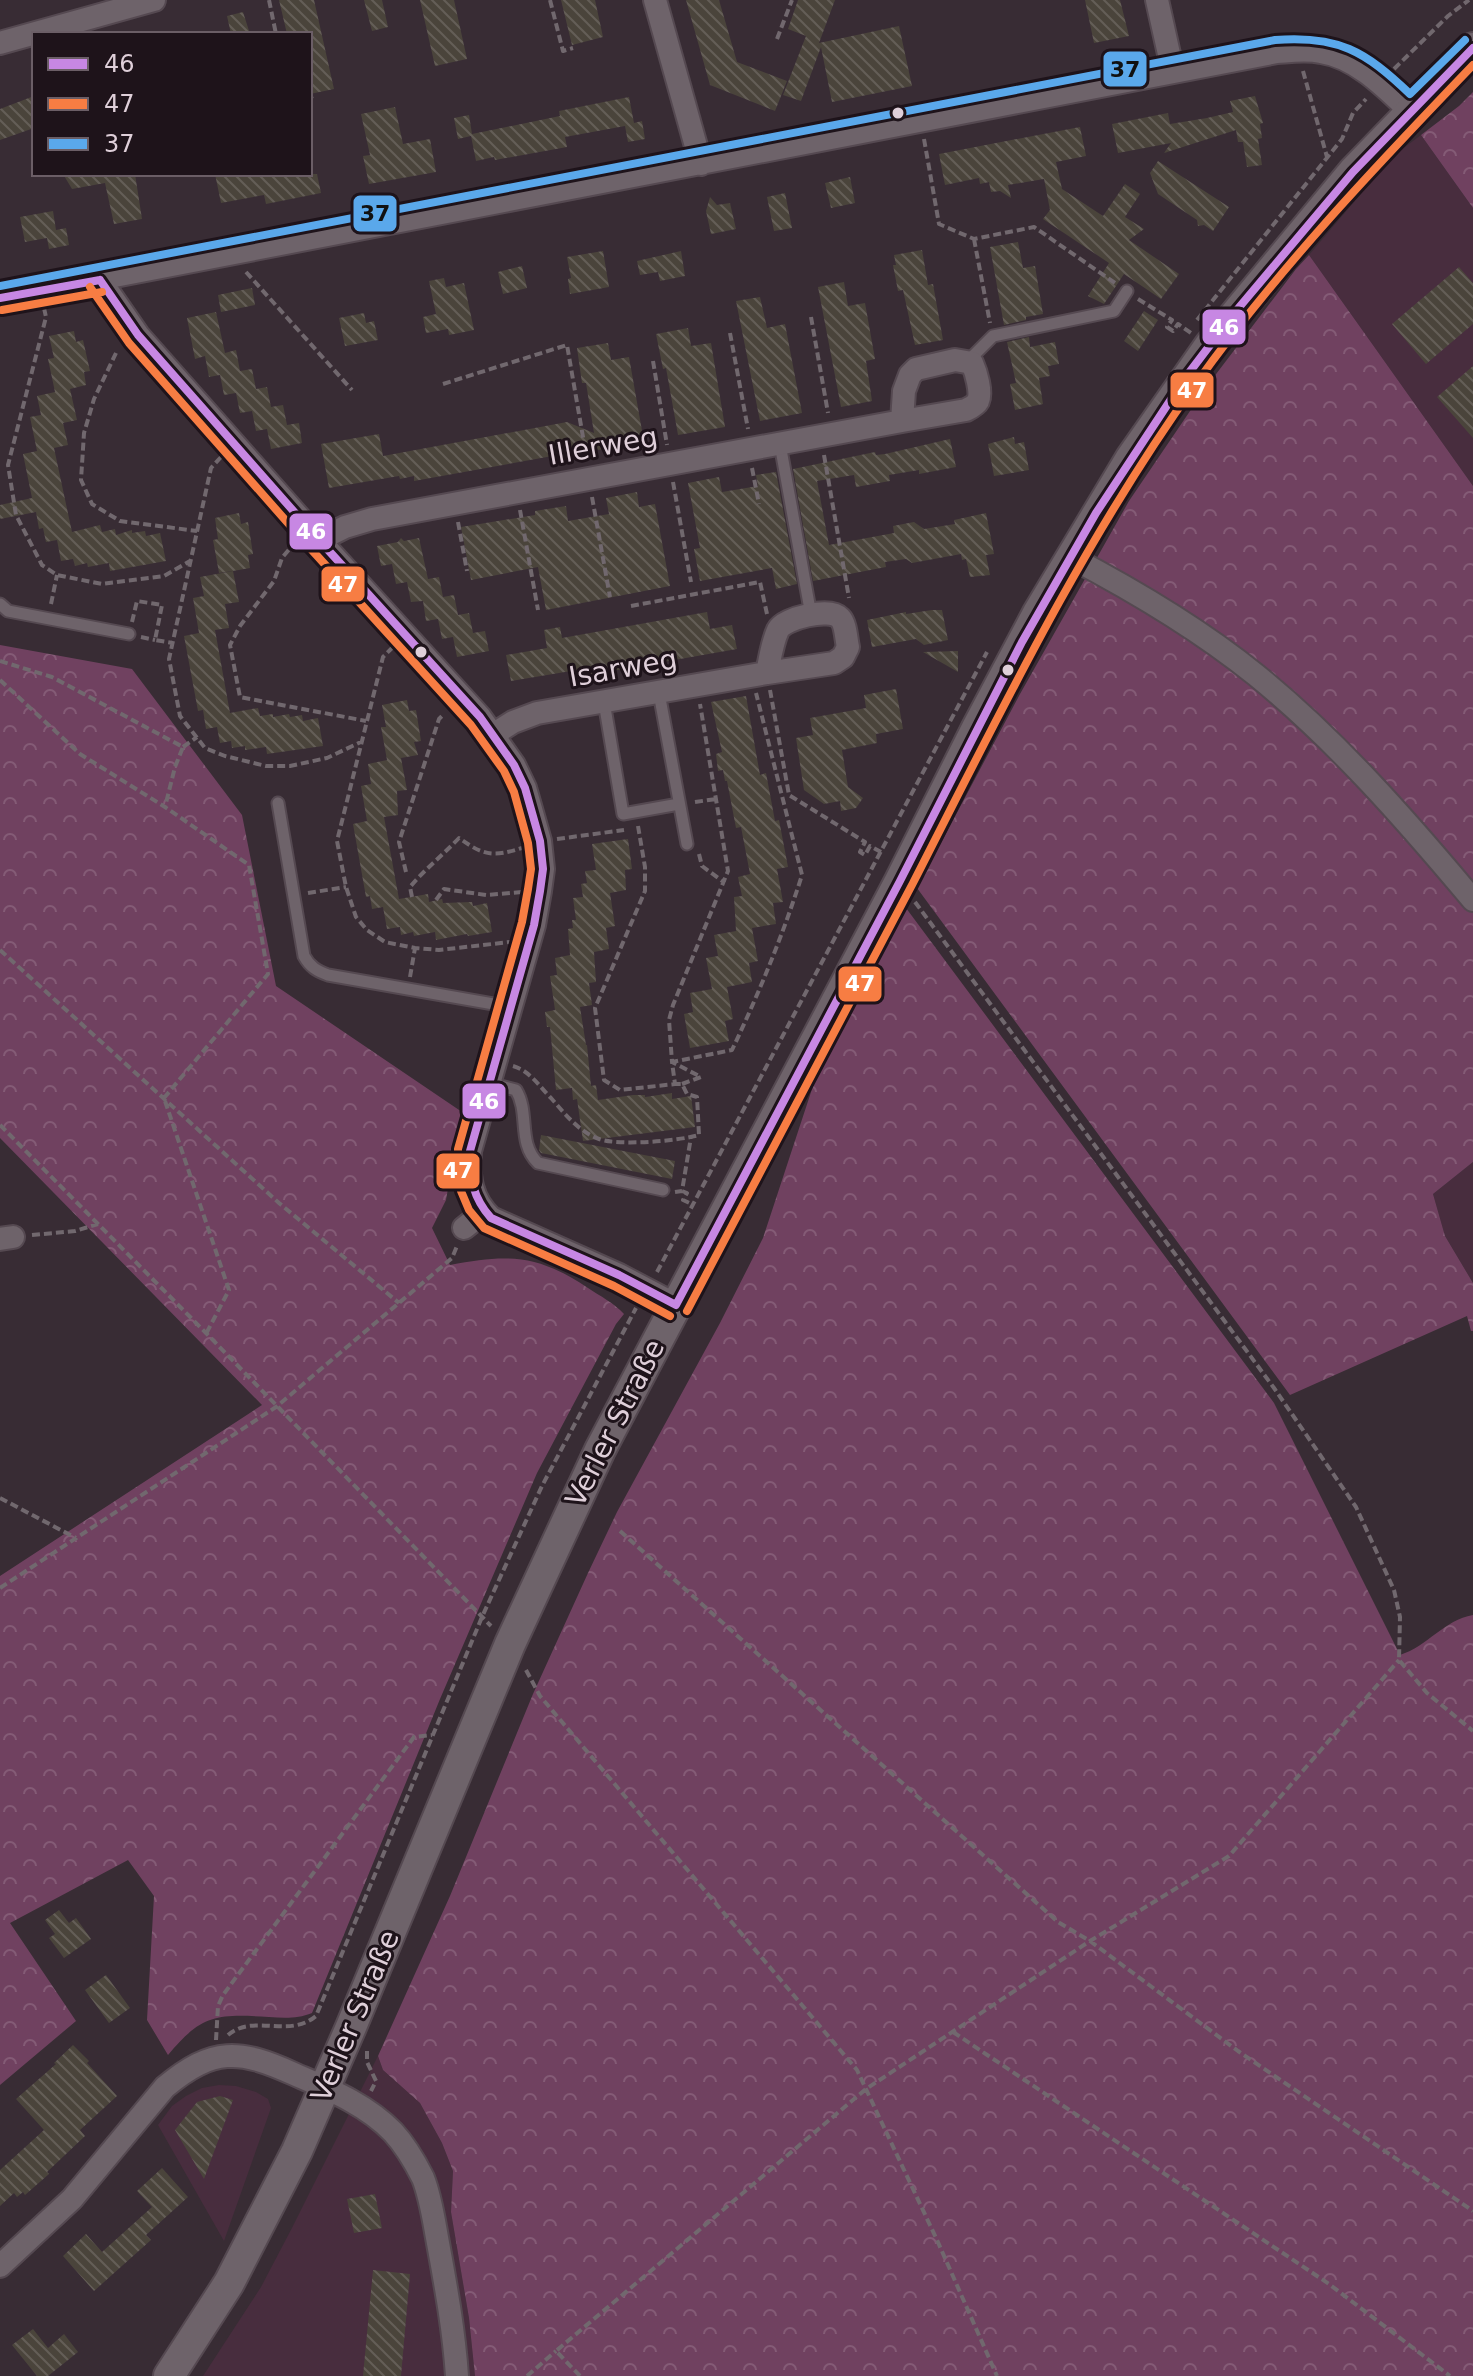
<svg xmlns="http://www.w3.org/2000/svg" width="1473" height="2376" viewBox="0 0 1473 2376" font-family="'DejaVu Sans',sans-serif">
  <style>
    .built { fill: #482d3e }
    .forest { fill: url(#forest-crowns) }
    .building { fill: url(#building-back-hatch) }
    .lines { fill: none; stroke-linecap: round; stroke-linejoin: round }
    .service-casing { stroke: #554951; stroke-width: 15 }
    .minor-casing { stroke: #554951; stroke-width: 26 }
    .secondary-casing { stroke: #554951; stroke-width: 34 }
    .path { stroke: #71686e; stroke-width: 4; stroke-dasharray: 8 4; stroke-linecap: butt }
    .service { stroke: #6e636a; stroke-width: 11 }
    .minor { stroke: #6e636a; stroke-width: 22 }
    .secondary { stroke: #6e636a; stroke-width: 30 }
    .bus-1-casing { stroke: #1e131a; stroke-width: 14 }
    .bus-2-casing { stroke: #1e131a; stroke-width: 14 }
    .bus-3-casing { stroke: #1e131a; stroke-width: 14 }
    .bus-1 { stroke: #c787e3; stroke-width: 8 }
    .bus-2 { stroke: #f77d43; stroke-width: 8 }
    .bus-3 { stroke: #5aa8eb; stroke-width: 8 }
    .bus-dot { fill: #dfcfd9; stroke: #1e131a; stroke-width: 3 }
    .labels { text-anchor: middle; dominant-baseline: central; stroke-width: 6; stroke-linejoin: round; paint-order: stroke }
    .street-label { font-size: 28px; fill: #dfcfd9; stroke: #1e131a }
    .line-badge { stroke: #1e131a; stroke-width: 3 }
    .badge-label { font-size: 22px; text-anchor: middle; font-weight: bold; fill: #fff }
    .pale-badge-label { font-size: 22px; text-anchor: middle; font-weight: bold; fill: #111 }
  </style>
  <defs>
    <pattern id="forest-crowns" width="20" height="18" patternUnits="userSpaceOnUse" patternTransform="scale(2)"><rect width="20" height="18" fill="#704160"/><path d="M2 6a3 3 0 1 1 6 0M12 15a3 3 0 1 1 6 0" fill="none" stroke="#845b76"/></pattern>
    <pattern id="building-back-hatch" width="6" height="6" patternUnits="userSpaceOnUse" patternTransform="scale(2)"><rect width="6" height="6" fill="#4a443b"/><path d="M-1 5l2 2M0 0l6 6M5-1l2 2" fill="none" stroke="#645e57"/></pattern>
  </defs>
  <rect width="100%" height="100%" fill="#382c34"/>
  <path class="built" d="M1421,135L1473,208V486L1309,255L1393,156Z
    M1473,1162V1283L1445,1236L1433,1194Z
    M378,2056L383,2070L420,2103L442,2143L453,2171L451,2212L469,2318L475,2376H203L261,2287L293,2226Z
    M219,2085L236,2086L256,2092L268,2099L271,2108L224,2241L158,2125L172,2106L186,2096L202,2088Z"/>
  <path class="forest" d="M1473,92V208L1421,135L1459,106Z
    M1309,255L1473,486V1162L1433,1194L1445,1236L1473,1283V1331H1471L1467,1316L1290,1395L917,888L1020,694L1129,501L1207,386L1296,269Z
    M0,645L132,669L242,815L276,986L465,1114L455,1148L446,1200L432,1228L450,1265C508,1254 537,1254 588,1288C600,1296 614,1303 624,1314L616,1324L537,1473L440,1699L312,2013C297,2019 284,2018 269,2017C217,2014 202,2014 168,2055L147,2020L154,1896L128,1860L10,1923L76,2021L0,2085V1576L262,1405L0,1138Z
    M906,908L1274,1403L1400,1655C1428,1646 1444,1620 1473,1615V2376H475L469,2318L451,2212L453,2171L442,2143L420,2103L383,2070L378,2056L450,1896L533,1694L588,1573L617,1512L720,1323L763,1238L814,1083Z"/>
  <path class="building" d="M279,0H314L334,89L310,94V34H287Z
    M364,0H382L388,27L372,31Z
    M420,0H454L467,59L435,66Z
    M561,0H595L603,37L572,45Z
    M686,0H719L737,62L787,81L775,111L710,85Z
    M798,0H835L819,43L899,26L912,86L832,102L821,47L801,101L783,95L806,36L788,29Z
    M1085,0H1120L1129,36L1094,43Z
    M243,12L250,34H231L227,16Z
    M34,96V128L0,140V109Z
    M1255,96L1263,123L1260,124L1262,138L1258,139L1262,165L1247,167L1243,142H1238L1236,130L1164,153L1171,143L1118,153L1112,124L1168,113L1170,124L1207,118L1233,112L1230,101Z
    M629,97L634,123L642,121L645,139L628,142L625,126L565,137L567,147L495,160L494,157L476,161L471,136L458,139L454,118L469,115L472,134L560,116L559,111Z
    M395,107L403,144L430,139L436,172L369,184L363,156L370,155L361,114Z
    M1080,127L1086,156L1056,162L1062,189L1103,216L1125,184L1140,194L1125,217L1144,229L1129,240L1179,274L1161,299L1124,274L1104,304L1088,296L1109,263L1043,219L1050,210L1044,179L1008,185L1011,198L1000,191L991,192L989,182L980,184L979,178L945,185L939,154Z
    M1158,161L1229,207L1213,231L1204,225L1198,226L1197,220L1158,194L1150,173Z
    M63,174H111L112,176L135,174L142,219L114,224L105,183L72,189Z
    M215,174H317L321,193L266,204L264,195L221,203Z
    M850,177L855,203L831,208L825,183Z
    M785,193L792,228L774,231L767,197Z
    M710,197L717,205L730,203L736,229L711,234L706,211Z
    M53,211L56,230L66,228L69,245L49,249L47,238L25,242L20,217Z
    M1018,242L1023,268L1035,266L1043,314L1026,317V320L1004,325L990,247Z
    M922,250L928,285L933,284L943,340L915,345L903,290L898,291L893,265H896L894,255Z
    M603,251L609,287L570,294L568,279L571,278L567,257Z
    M681,251L685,276L660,281L658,272L640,275L637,261Z
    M522,266L527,288L503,294L498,272Z
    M1459,267L1473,283V324L1426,364L1392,324Z
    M444,278L446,287L464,283L474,330L449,335L448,329L426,333L423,317L436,314L429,281Z
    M844,282L848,306L865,303L875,359L866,361L872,401L841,407L818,287Z
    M252,288L255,305L221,312L218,295Z
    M760,297L767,328L785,324L802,413L760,421L736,301Z
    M1144,311L1158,320L1138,351L1124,341Z
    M216,312L225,353L236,350L240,371L252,369L256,389L267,387L271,407L283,405L287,425L299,423L302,443L271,449L267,429L256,431L252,411L240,413L236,393L224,395L220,375L209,377L205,356L195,359L187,318Z
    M364,313L366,323L374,321L378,340L345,346L339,318Z
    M688,328L691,346L711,343L725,427L678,435L666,368L663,369L656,334Z
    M74,331L76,342L83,340L90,371L84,372L86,385L70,389L77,420L63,423L68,445L54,448L72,532L100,525L102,532L115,529L116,535L132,530V533L145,531L146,536L160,533L166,561L110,571L109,563L88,567L87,563L75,566L73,559L61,561L57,540L46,542L43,528L39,529L36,512L0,519V505L32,498L23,454L37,451L30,417L41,415L37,396L55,392L48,359L54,358L49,336Z
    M1029,337L1030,347L1055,342L1059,364L1048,366L1050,376L1039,378L1043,404L1015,410L1010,384L1016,383L1007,342Z
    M608,343L611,360L629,357L644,442L598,450L597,448L414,481V476L400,479L399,476L329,488L321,444L379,434L383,456L567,422L594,433L586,383H582L577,348Z
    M1473,366V438L1437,397Z
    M1014,437L1015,444L1024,442L1029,470L994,476L988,444Z
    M950,439L956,467L919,474V470L889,475L890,481L856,487L854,475L817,481L829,545L894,533L893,526L914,522L924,529L955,524L954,520L986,513L994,554L986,555L990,575L970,577L966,559L962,560L961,554L912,563L906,559L885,562L886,567L813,581L793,469L875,452L876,455L885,454Z
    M776,472L797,584L776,589L772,568L700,581L694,549L700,548L688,483L719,477L722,492L758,486L756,475Z
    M637,492L639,507L655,504L670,586L546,610L538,567L471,580L461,527L535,515V511L566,506L568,521L609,514L606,498Z
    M239,513L241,524L248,522L253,554L248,555L250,568L233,571L239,602L225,604L229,628L215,630L230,713L258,708L260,716L273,714V717L289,714L290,717L302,715L303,721L318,718L323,746L267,754L266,747L245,750V746L232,748L231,741L220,743L217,727L206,729L203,710L198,711L184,636L199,633L193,598L204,596L200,577L233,571L219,573L213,540L218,539L215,518Z
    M401,538L404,541L419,538L428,579L439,577L443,597L454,595L458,615L469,613L473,633L485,631L489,651L457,657L453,637L442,639L438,619L426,621L423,601L411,602L407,582L396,584L392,564L381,566L377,546L398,542Z
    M932,610H942L948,640L924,645L916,639L872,647L867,620L906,612V614Z
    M707,612L710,629L732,625L737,649L578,677L577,670L511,681L506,655L547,648L544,630L560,627L562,638Z
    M958,651V672L923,652Z
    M896,689L903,729L876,734L877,743L842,750L848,787L863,798L856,808L841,811L840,801L824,804L804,790L796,738L813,735L810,718L866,708L864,695Z
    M746,696L760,775L766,773L775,821L779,820L788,867L777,869L783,902L773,903L776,924L752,928L758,961L749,963L752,982L727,987L733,1019L725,1021L729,1041L690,1048L684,1014L693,1012L690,993L712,989L706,958L718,956L714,935L736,931L734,897L742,896L738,877L750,874L741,827L736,828L727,781H725L723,770L718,771L716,754L722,752L711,702Z
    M407,700L409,711L416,710L421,741L414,742L418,755L401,758L407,790L397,791L398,815L384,817L399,899L428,894L429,902L442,899L443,903L472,902L473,906L487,903L492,932L468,936L467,934L436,940L435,932L414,936L413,932L401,935L400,927L387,929L383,907L372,909L370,896L366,897L353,824L367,821L361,786L371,784L368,764L387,760L381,727H386L382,705Z
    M628,839L632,869L625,870L626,890L610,893L615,926L606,928L609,949L594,952L596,982L589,983L592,1005L580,1007L586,1045H587L591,1086L596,1085L598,1100L633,1095H645V1097L672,1093V1099L691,1096L695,1127L583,1141L577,1099L573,1100L572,1088L556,1090L550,1027H547L545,1012L555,1010L550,976L557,975L555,958L570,955L568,929L573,928L572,920H576L573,898L583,897L581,884L587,883L585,871L596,870L592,844Z
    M541,1135L675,1161L672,1179L541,1153L539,1150Z
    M59,1910L69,1923L76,1918L91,1939L64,1958L49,1938L55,1934L45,1920Z
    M106,1975L130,2008L109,2023L85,1990Z
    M73,2045L89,2061L87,2063L117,2096L80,2130L85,2136L47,2172L49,2174L25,2195L23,2192L17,2197L14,2193L0,2206V2170L44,2130L16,2099L56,2064L54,2063Z
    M220,2096L233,2100L204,2179L175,2130L197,2102Z
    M162,2168L188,2197L146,2235L151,2240L94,2291L63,2256L86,2234L102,2252L152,2207L137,2191Z
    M375,2194L382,2228L354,2233L347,2199Z
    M373,2270L410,2274L401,2376H363Z
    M33,2329L48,2348L64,2334L78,2352L48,2376H37L12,2345Z"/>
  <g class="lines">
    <g class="service-casing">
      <path id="service" d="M968,361L993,336L1114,311L1127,291
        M780,444L811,615
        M0,604L8,611L129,634
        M659,693L687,844
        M604,702L623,814L679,804
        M278,803L304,956C310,967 317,971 328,975L511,1007
        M489,1083L516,1090C530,1113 517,1143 538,1163L663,1190"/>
    </g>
    <g class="minor-casing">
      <path id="minor" d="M655,0L701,164
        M1157,0L1173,72
        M0,43L154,0
        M100,280L138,335L319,540L480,717L514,765L525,788L540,841L543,869L540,891L534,925L470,1151C468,1177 471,1199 491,1218L619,1275L676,1305
        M0,298L1277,52C1292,51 1307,49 1321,52C1356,57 1386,88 1410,111
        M319,540L345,527L372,519L902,421L904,391L910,375L916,369L955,360L972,363C976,372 982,392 978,401C976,405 970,408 966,410L902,421
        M1070,557C1135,591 1199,629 1256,675C1337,741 1406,820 1473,900
        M494,734L513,722L537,713L767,673C770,659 772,643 778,630C784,618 830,607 840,618C846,624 846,639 848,647L843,657L834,663L767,673
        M464,1228L484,1212
        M0,1239L13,1237
        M0,2266L72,2199L165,2087C213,2047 239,2049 294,2074C328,2089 366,2104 393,2132C405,2145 415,2162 423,2178C431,2198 434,2222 438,2243C446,2287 454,2331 457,2376"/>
    </g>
    <g class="secondary-casing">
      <path id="secondary" d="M169,2376L229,2283L297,2151L351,2027L510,1644L600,1450L900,881L977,728L1038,613L1131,458L1210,345L1353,172L1473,48"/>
    </g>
    <path class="path" d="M269,0L276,34
      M550,0L563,51L573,48
      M777,39L792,0
      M1394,69L1448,16L1469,0
      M1303,71L1327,157
      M310,97L313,96
      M924,139L939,224L974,239L1034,227L1115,283
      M974,239L990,323
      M246,272L352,390
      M1138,299L1172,320L1167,327L1173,331L1178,324L1191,333
      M44,308L46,317L8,465L16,515L42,565L57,575L102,584L164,576L190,561
      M811,317L828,413
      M1197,320L1342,139L1353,113L1366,99
      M730,333L748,429
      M116,353L94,399L84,433L81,480L92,504L120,521L197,531
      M653,361L667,445
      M443,384L567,345L587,460
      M824,455L849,598
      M221,457L211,468L169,659L180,716L205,748L225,756L266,766H290L327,758L363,741
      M752,468L759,504
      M673,482L691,582
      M592,497L610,597
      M520,510L538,610
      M458,522L467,571
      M299,545L291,547L282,558L274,581L240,626L230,645L240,697L366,721
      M51,604L57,575
      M631,606L760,582L767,614
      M132,622L137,601L162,605L155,640L173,643
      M141,637L155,640
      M393,647L383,657L337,841L346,887L356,917L367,930L385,942L415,948L439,950L510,942
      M0,661L52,677L183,747L175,767L165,807
      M0,680L80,754L165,807L249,865L268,974L164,1098
      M770,690L789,795L865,842L860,852L865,855L870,846L881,852
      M183,747L197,737
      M695,802L716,799
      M638,826L645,867V891L595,1008L604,1080L620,1090L675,1084L672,1062L732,1050C759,993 783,935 802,875L756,693
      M557,839L624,830
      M699,854L702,866L725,883
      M406,872L399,842L439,719L442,716
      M308,893L346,887
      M412,897L410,887C425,869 443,855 459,838C484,856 493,857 522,848
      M436,900L444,889L486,895L522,892
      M915,902L1274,1388L1356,1507L1394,1590L1400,1617L1399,1660L1427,1693L1473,1731
      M0,950L279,1203L399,1303
      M410,977L415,948
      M513,1066C530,1071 539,1086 551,1098C565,1114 579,1132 599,1139C618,1146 679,1141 699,1135L697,1097L687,1094L682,1084H675
      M682,1084L701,1077L672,1062L669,1020L673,1005L728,871L700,704
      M165,1101L229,1290L207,1332
      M0,1125L206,1333L491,1626
      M682,1191L687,1193L683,1200L694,1205
      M675,1192L682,1191L691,1137
      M32,1235L75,1231L98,1224
      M657,1272L987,652
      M0,1498L76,1538
      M620,1531L1058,1922L1090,1941L1238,2051L1473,2211
      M0,1588L276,1407L452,1258L457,1246
      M526,1670L540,1696L857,2070L937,2240L997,2376
      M953,2032L1329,2284L1450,2376
      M228,2035C254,2013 288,2039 316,2016L482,1617L542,1486L636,1308
      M216,2040L218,2006L223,1995L414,1737L432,1735
      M367,2051V2062L376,2081L371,2091
      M527,2376L556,2351
      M580,2376L556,2351L866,2089L1090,1941L1229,1856L1399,1660"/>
    <use href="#service" class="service"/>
    <use href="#minor" class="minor"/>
    <use href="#secondary" class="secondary"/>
    <g class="bus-1-casing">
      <path id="bus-1" d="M100,280L138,335L319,540L480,717L514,765L525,788L540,841L543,869L540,891L534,925L470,1151C469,1177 473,1198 491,1218L619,1275L676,1305
        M0,298L100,280
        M676,1305L900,881L1022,642L1096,513L1185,378L1236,311L1353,172L1473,48"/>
    </g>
    <g class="bus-2-casing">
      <path id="bus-2" d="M90,287L129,343L310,548L471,725L504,771L514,792L528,843L531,869L528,889L522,922L458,1149V1171L461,1191L469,1210L484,1228L614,1286L670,1316
        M2,310L102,292
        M687,1311C762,1168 839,1026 913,883C1000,713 1083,541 1195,385C1277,270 1375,167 1473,65"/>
    </g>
    <g class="bus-3-casing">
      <path id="bus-3" d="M0,286L1275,40C1338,35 1365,51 1410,94L1465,40"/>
    </g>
    <use href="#bus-1" class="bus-1"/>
    <use href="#bus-2" class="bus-2"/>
    <use href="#bus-3" class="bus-3"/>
  </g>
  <g class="bus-dot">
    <circle cx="898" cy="113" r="7"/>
    <circle cx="421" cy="652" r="7"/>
    <circle cx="1008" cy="670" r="7"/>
  </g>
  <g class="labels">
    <g class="street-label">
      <text transform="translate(603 446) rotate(-10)">Illerweg</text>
      <text transform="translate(623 668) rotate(-10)">Isarweg</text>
      <text transform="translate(615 1423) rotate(-63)">Verler Straße</text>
      <text transform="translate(355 2016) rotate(-67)">Verler Straße</text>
    </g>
  </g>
  <g class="line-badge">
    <rect x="1102" y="50" width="46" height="38" rx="8" fill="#5aa8eb"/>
    <rect x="352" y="194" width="46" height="39" rx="8" fill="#5aa8eb"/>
    <rect x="1201" y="308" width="46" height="38" rx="8" fill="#c787e3"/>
    <rect x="1169" y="371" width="46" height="38" rx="8" fill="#f77d43"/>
    <rect x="288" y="512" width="46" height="39" rx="8" fill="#c787e3"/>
    <rect x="320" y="565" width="46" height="38" rx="8" fill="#f77d43"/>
    <rect x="837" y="965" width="46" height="38" rx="8" fill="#f77d43"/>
    <rect x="461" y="1082" width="46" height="38" rx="8" fill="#c787e3"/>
    <rect x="435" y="1152" width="46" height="38" rx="8" fill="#f77d43"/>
  </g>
  <g class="badge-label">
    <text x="1224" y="335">46</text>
    <text x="1192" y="398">47</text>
    <text x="311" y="539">46</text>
    <text x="343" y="592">47</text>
    <text x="860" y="991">47</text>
    <text x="484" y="1109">46</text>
    <text x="458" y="1178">47</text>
  </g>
  <g class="pale-badge-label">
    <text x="1125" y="77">37</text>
    <text x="375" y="221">37</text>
  </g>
  <rect x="32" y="32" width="280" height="144" fill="#1e131a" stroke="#6b5e66" stroke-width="2"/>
  <rect x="48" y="58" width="40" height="12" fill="#c787e3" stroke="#6b5e66" stroke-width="2"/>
  <text x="104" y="72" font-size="24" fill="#dfcfd9">46</text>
  <rect x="48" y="98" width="40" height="12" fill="#f77d43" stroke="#6b5e66" stroke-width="2"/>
  <text x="104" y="112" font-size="24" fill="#dfcfd9">47</text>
  <rect x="48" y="138" width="40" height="12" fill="#5aa8eb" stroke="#6b5e66" stroke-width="2"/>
  <text x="104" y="152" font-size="24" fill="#dfcfd9">37</text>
</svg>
